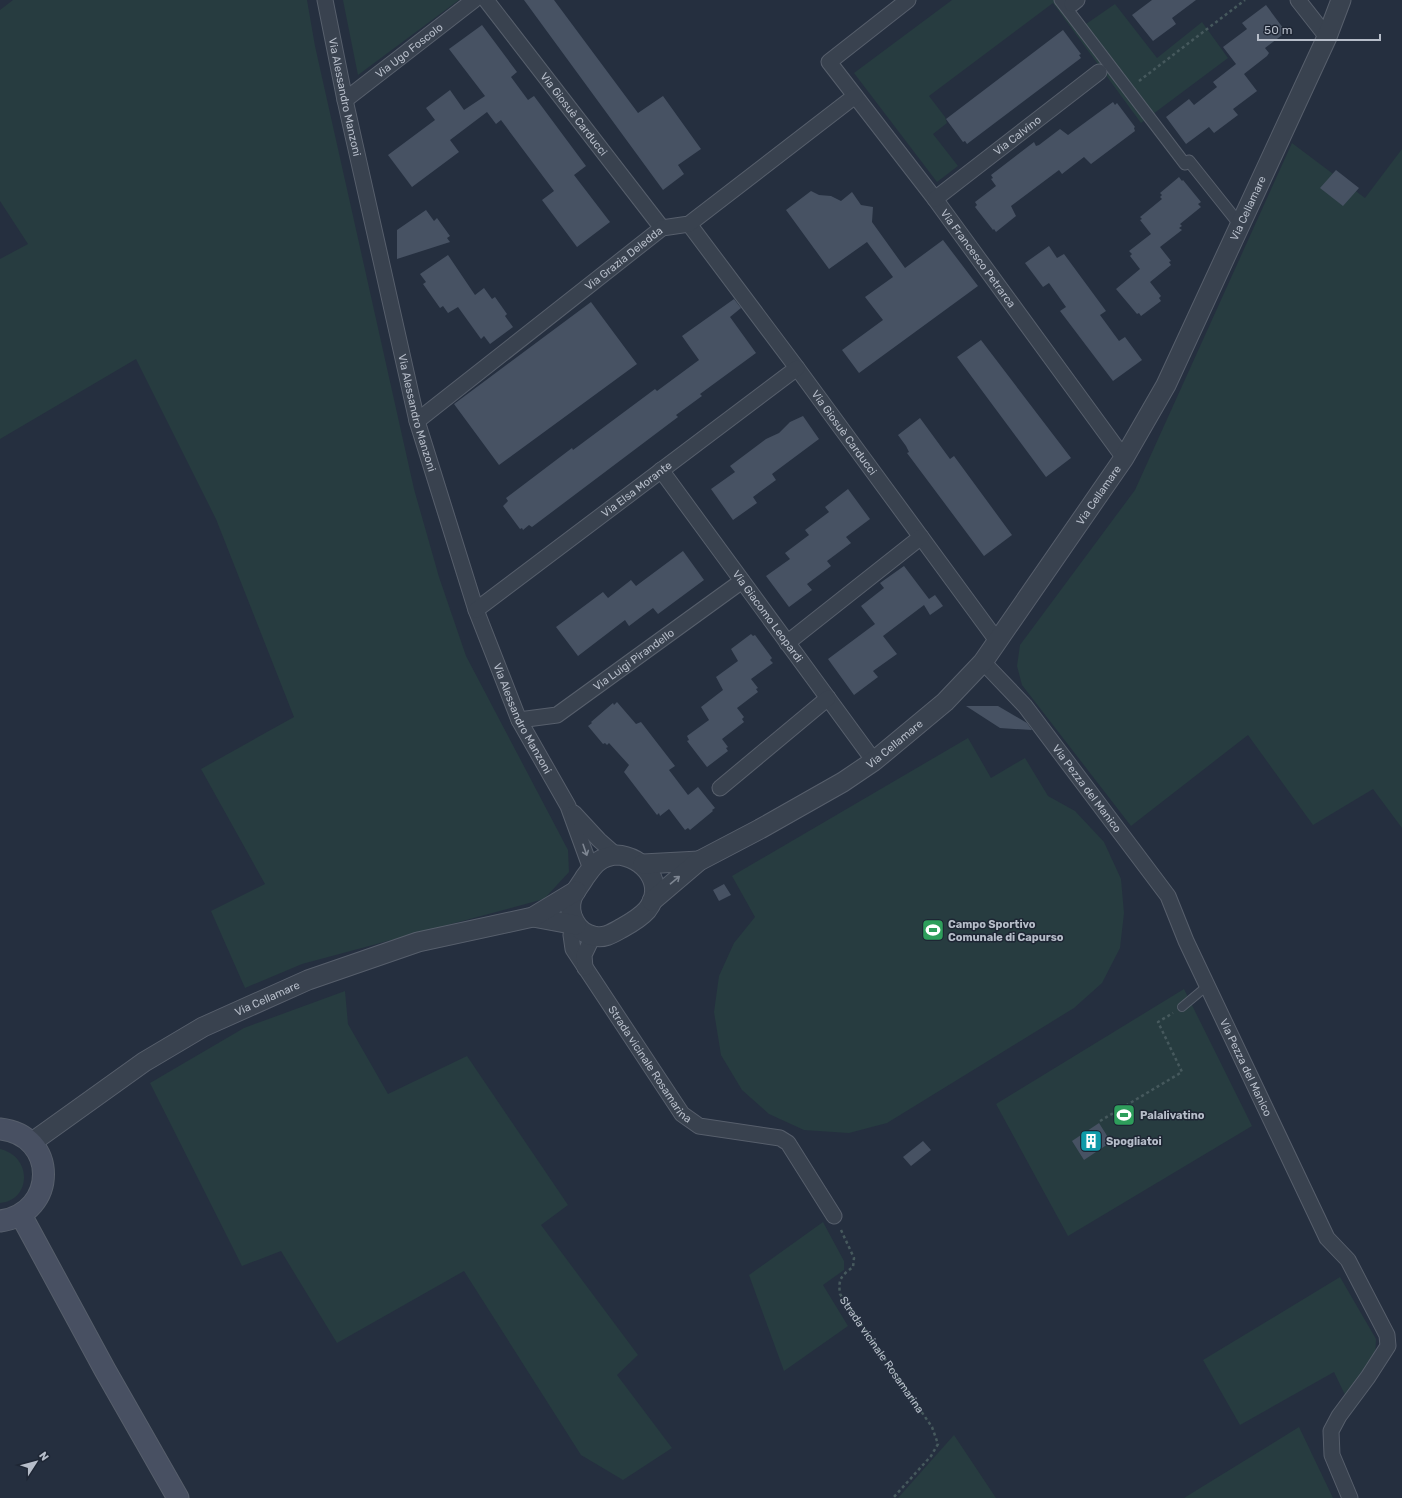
<svg xmlns="http://www.w3.org/2000/svg" width="1402" height="1498" viewBox="0 0 1402 1498" font-family="Rubik,sans-serif">
  <style>
    .green { fill: #273c40 }
    .building { fill: #475263 }
    .lines { fill: none; stroke-linecap: round; stroke-linejoin: round }
    .service-casing { stroke: #575f6c; stroke-width: 10 }
    .pedestrian-casing { stroke: #575f6c; stroke-width: 13 }
    .minor-casing { stroke: #575f6c; stroke-width: 17 }
    .tertiary-casing { stroke: #575f6c; stroke-width: 21 }
    .secondary-casing { stroke: #575f6c; stroke-width: 23 }
    .path { stroke: #46595d; stroke-width: 2.5; stroke-dasharray: 3 3; stroke-linecap: butt }
    .service { stroke: #39424f; stroke-width: 8 }
    .pedestrian { stroke: #39424f; stroke-width: 11 }
    .minor { stroke: #39424f; stroke-width: 15 }
    .tertiary { stroke: #39424f; stroke-width: 19 }
    .secondary { stroke: #485062; stroke-width: 21 }
    .oneway { stroke: #7e8692 }
    .labels { text-anchor: middle; dominant-baseline: central; stroke-width: 3; stroke-linejoin: round; paint-order: stroke }
    .street-label { font-size: 11px; fill: #b6bdc9; stroke: #1e2634 }
    .poi-label { font-size: 11px; font-weight: bold; fill: #b6bdc9; stroke: #1e2634; text-anchor: start }
  </style>
  <rect width="100%" height="100%" fill="#252f3f"/>
  <path class="green" d="M13,0H307L315,46L414,489L439,577L466,656L568,850L569,872L544,899L302,964L245,988L211,911L265,884L201,769L294,717L216,519L136,359L0,439V259L28,244L0,201V10Z
    M343,0H459L358,75Z
    M952,0H1067L1086,24L1115,4L1157,58L1202,22L1228,58L1141,123L1053,3L929,96L945,117L947,123L933,134L958,166L937,182L854,73Z
    M1292,143L1365,198L1402,149V828L1373,789L1313,825L1248,735L1131,826L1022,685L1017,666L1020,645L1135,490Z
    M968,738L991,778L1025,758L1048,796L1075,811L1104,842L1121,879L1124,913L1120,948L1102,983L1074,1008L887,1123L849,1133L804,1130L769,1114L742,1090L721,1055L714,1012L719,976L734,943L755,917L732,876Z
    M1184,989L1252,1126L1068,1236L996,1104Z
    M345,991L348,1024L388,1094L467,1056L568,1205L541,1225L638,1355L617,1375L672,1448L623,1480L581,1455L464,1271L337,1343L281,1251L242,1266L150,1083L244,1028Z
    M0,1149C32,1156 32,1200 0,1203Z
    M823,1222L844,1261V1270L823,1285L848,1326L784,1371L749,1275Z
    M1340,1277L1376,1339L1375,1358L1347,1399L1334,1372L1240,1425L1203,1360Z
    M1299,1427L1333,1498H1184Z
    M954,1435L996,1498H898Z"/>
  <path class="building" d="M524,0H554L638,113L663,96L701,149L678,165L684,174L663,190Z
    M1152,0H1196L1172,18L1176,24L1153,41L1132,15Z
    M1266,5L1286,32L1265,48L1269,53L1267,56L1244,74L1257,91L1233,109L1238,115L1214,133L1209,127L1186,144L1166,117L1189,99L1194,105L1217,87L1213,82L1236,64L1223,47L1247,29L1242,23Z
    M482,25L517,72L511,77L528,100L534,96L586,166L574,175L610,222L577,247L542,200L554,191L501,120L496,124L487,112L450,140L459,152L412,187L388,155L435,120L426,108L450,90L464,110L485,96L449,49Z
    M1063,30L1081,54L1079,55L1081,58L967,144L965,141L963,142L946,119Z
    M1113,102L1115,105L1117,103L1135,127L1134,128L1135,131L1091,164L1084,157L1062,174L1059,170L1011,206L1016,216L996,232L994,229L993,230L975,207L977,205L975,202L996,186L991,179L993,178L991,175L1034,142L1036,146L1039,145L1060,129L1068,135Z
    M1336,170L1359,188L1343,206L1320,188Z
    M1179,177L1182,181L1183,180L1201,202L1198,204L1201,207L1180,224L1182,226L1179,228L1182,230L1160,247L1171,261L1169,262L1171,265L1150,282L1161,296L1159,298L1161,301L1141,316L1139,313L1137,314L1116,289L1140,269L1130,256L1132,254L1129,251L1151,234L1140,220L1142,219L1140,217L1162,199L1160,197L1162,195L1160,193Z
    M811,191L819,195L831,196L841,201L852,192L861,205L873,207L872,222L905,268L943,240L978,286L859,373L842,350L883,320L865,297L893,277L867,242L829,269L786,210Z
    M426,210L434,221L437,218L450,236L447,238L450,242L397,259V230Z
    M1049,246L1057,258L1064,254L1106,311L1100,315L1119,341L1125,337L1142,360L1113,381L1060,311L1066,307L1049,283L1043,287L1025,263Z
    M448,255L475,295L484,288L492,299L495,297L507,314L505,316L513,327L490,344L484,336L481,339L458,307L448,313L443,306L440,308L423,284L426,282L420,274Z
    M734,299L741,308L730,317L756,353L700,394L702,396L676,415L678,417L532,527L529,525L523,530L522,528L520,529L503,506L508,501L506,498L572,448L573,450L655,389L657,391L699,360L682,336Z
    M591,302L637,364L499,465L454,404Z
    M981,340L1071,458L1046,477L957,357Z
    M803,416L819,439L772,474L776,480L753,497L757,503L733,520L711,489L735,472L730,466L766,439L779,433L790,422Z
    M920,418L950,459L954,456L1012,535L984,556L907,453L909,452L906,446L898,435Z
    M848,489L870,519L846,537L851,543L827,561L831,566L807,584L812,590L789,607L766,576L790,559L785,553L809,535L805,530L829,512L825,507Z
    M683,551L704,580L658,614L653,608L629,626L625,620L578,656L556,627L603,592L608,598L631,580L636,586Z
    M904,566L929,599L935,595L943,606L930,615L924,605L883,636L897,654L873,671L878,677L854,695L828,659L875,624L861,606L884,588L880,583Z
    M751,634L753,636L755,635L772,658L770,660L773,663L751,679L758,688L756,689L758,692L737,708L744,717L742,719L744,722L722,739L728,747L726,748L728,751L707,767L687,741L689,740L687,736L709,720L701,707L723,690L716,677L738,661L731,649Z
    M617,702L636,724L641,722L675,766L669,770L688,795L698,787L715,808L712,810L713,811L690,830L688,828L685,830L669,809L660,816L659,813L657,815L624,772L629,765L609,743L607,745L605,743L603,744L588,726L592,723L591,722L613,703L614,705Z
    M966,706H998L1027,723L1032,730L1000,728Z
    M724,884L731,895L719,901L713,890Z
    M1099,1123L1111,1142L1084,1160L1072,1141Z
    M923,1141L931,1150L911,1166L903,1157Z"/>
  <g class="lines">
    <g class="service-casing">
      <path id="service" d="M1182,1007L1207,986"/>
    </g>
    <g class="pedestrian-casing">
      <path id="pedestrian" d="M1060,0L1185,164L1189,161L1240,225"/>
    </g>
    <g class="minor-casing">
      <g id="minor">
        <path id="s2" d="M325,0L345,100L417,421L476,610L519,720L568,806L591,869"/>
        <path id="s3" d="M486,0L662,228"/>
        <path id="s4" d="M908,0L829,62L935,199L1124,458"/>
        <path d="M1298,0L1327,37"/>
        <path d="M1072,4L1077,0"/>
        <path id="s5" d="M345,100L474,0"/>
        <path id="s6" d="M935,199L1099,72"/>
        <path id="s7" d="M689,224L797,368L998,642"/>
        <path id="s8" d="M417,421L662,228L689,224L855,96"/>
        <path id="s9" d="M661,470L874,761"/>
        <path id="s10" d="M476,610L797,368"/>
        <path d="M787,643L921,537"/>
        <path id="s11" d="M983,662L1025,706L1168,896L1186,941L1327,1238L1348,1260L1387,1335L1388,1346L1368,1377L1339,1416L1331,1431L1332,1455L1350,1498"/>
        <path id="s12" d="M519,720L557,715L742,581"/>
        <path d="M720,788L828,698"/>
        <path d="M574,813L599,840L616,855"/>
        <path id="s13" d="M576,925L571,935L573,949L682,1114L699,1126L780,1138L788,1143L834,1216"/>
        <path d="M585,968L584,955L593,936"/>
      </g>
    </g>
    <g class="tertiary-casing">
      <g id="tertiary">
        <path d="M616,855C644,856 667,885 647,910C640,918 631,923 622,928C613,933 604,939 594,936C577,933 567,914 572,898C575,891 581,884 585,877C589,872 593,865 599,861C604,857 610,856 616,855Z"/>
        <path d="M643,864L699,861"/>
        <path id="s14" d="M652,901L699,861L760,829L843,782L874,761L945,702L983,662L1124,458L1166,385L1327,37L1341,0"/>
        <path d="M533,917L576,925"/>
        <path id="s15" d="M31,1143L144,1062L203,1027L308,980L418,942L533,917L576,891"/>
      </g>
    </g>
    <g class="secondary-casing">
      <path id="secondary" d="M0,1129C58,1135 58,1213 0,1221
        M21,1215L105,1370L178,1498"/>
    </g>
    <g class="path">
      <path d="M1139,81L1245,0"/>
      <path d="M1100,1121L1182,1072L1158,1022L1173,1013"/>
      <path id="s1" d="M841,1230L854,1258L853,1267C841,1276 838,1279 840,1294L932,1427L938,1444L931,1456L893,1498"/>
    </g>
    <use href="#service" class="service"/>
    <use href="#pedestrian" class="pedestrian"/>
    <use href="#minor" class="minor"/>
    <use href="#tertiary" class="tertiary"/>
    <use href="#secondary" class="secondary"/>
  </g>
  <defs><path id="oneway-shaft" d="M-6 0H5M1.5-3L5.5 0L1.5 3" fill="none" stroke-width="1.6" stroke-linecap="round" stroke-linejoin="round"/></defs>
  <g class="oneway">
    <use href="#oneway-shaft" transform="translate(585 850) rotate(71)"/>
    <use href="#oneway-shaft" transform="translate(675 880) rotate(-40)"/>
  </g>
  <defs>
    <g id="stadium-square" transform="scale(1.15)"><rect x="-9" y="-9" width="18" height="18" rx="4" fill="#2e9e5b" stroke="#1e2634"/><path d="M0-5a6.5 5 0 1 0 0 10a6.5 5 0 1 0 0-10ZM-3.5-1.8h7v3.6h-7Z" fill="#fff"/></g>
    <g id="building-square" transform="scale(1.15)"><rect x="-9" y="-9" width="18" height="18" rx="4" fill="#0f9aa8" stroke="#1e2634"/><path d="M-4-6H4V6H1V3H-1V6H-4ZM-2.5-4.3h1.7v1.8h-1.7ZM.8-4.3h1.7v1.8H.8ZM-2.5-1h1.7V.8h-1.7ZM.8-1h1.7V.8H.8Z" fill="#fff"/></g>
  </defs>
  <g fill-rule="evenodd">
    <use href="#stadium-square" x="933" y="930"/>
    <use href="#stadium-square" x="1124" y="1115"/>
    <use href="#building-square" x="1091" y="1141"/>
  </g>
  <g class="labels">
    <g class="street-label">
      <text stroke="none"><textPath href="#s5" startOffset="81">Via Ugo Foscolo</textPath></text>
      <text stroke="none"><textPath href="#s2" startOffset="99">Via Alessandro Manzoni</textPath></text>
      <text stroke="none"><textPath href="#s3" startOffset="144">Via Giosuè Carducci</textPath></text>
      <text stroke="none"><textPath href="#s6" startOffset="104">Via Calvino</textPath></text>
      <text stroke="none"><textPath href="#s14" startOffset="938">Via Cellamare</textPath></text>
      <text stroke="none"><textPath href="#s8" startOffset="263">Via Grazia Deledda</textPath></text>
      <text stroke="none"><textPath href="#s4" startOffset="347">Via Francesco Petrarca</textPath></text>
      <text stroke="none"><textPath href="#s2" startOffset="423">Via Alessandro Manzoni</textPath></text>
      <text stroke="none"><textPath href="#s7" startOffset="260">Via Giosuè Carducci</textPath></text>
      <text stroke="none"><textPath href="#s10" startOffset="201">Via Elsa Morante</textPath></text>
      <text stroke="none"><textPath href="#s14" startOffset="614">Via Cellamare</textPath></text>
      <text stroke="none"><textPath href="#s9" startOffset="181">Via Giacomo Leopardi</textPath></text>
      <text stroke="none"><textPath href="#s12" startOffset="133">Via Luigi Pirandello</textPath></text>
      <text stroke="none"><textPath href="#s2" startOffset="747">Via Alessandro Manzoni</textPath></text>
      <text stroke="none"><textPath href="#s14" startOffset="290">Via Cellamare</textPath></text>
      <text stroke="none"><textPath href="#s11" startOffset="164">Via Pezza del Manico</textPath></text>
      <text stroke="none"><textPath href="#s15" startOffset="278">Via Cellamare</textPath></text>
      <text stroke="none"><textPath href="#s13" startOffset="164">Strada vicinale Rosamarina</textPath></text>
      <text stroke="none"><textPath href="#s11" startOffset="487">Via Pezza del Manico</textPath></text>
      <text stroke="none"><textPath href="#s1" startOffset="146">Strada vicinale Rosamarina</textPath></text>
    </g>
    <g class="poi-label">
      <text x="948" y="924">Campo Sportivo<tspan x="948" dy="13">Comunale di Capurso</tspan></text>
      <text x="1140" y="1115">Palalivatino</text>
      <text x="1106" y="1141">Spogliatoi</text>
    </g>
  </g>
  <g transform="translate(36 1462) rotate(54)" stroke="#1e2634" stroke-width="3" paint-order="stroke">
  <path d="M0-3L7 15L0 10L-7 15Z" fill="#b6bdc9"/>
  <text y="-6" font-size="11" font-weight="bold" text-anchor="middle" fill="#b6bdc9">N</text>
  </g>
  <path d="M1258 34v6h122v-6" fill="none" stroke="#b6bdc9" stroke-width="2"/>
  <text x="1264" y="34" font-size="12" fill="#b6bdc9" stroke="#1e2634" stroke-width="3" paint-order="stroke">50 m</text>
</svg>
